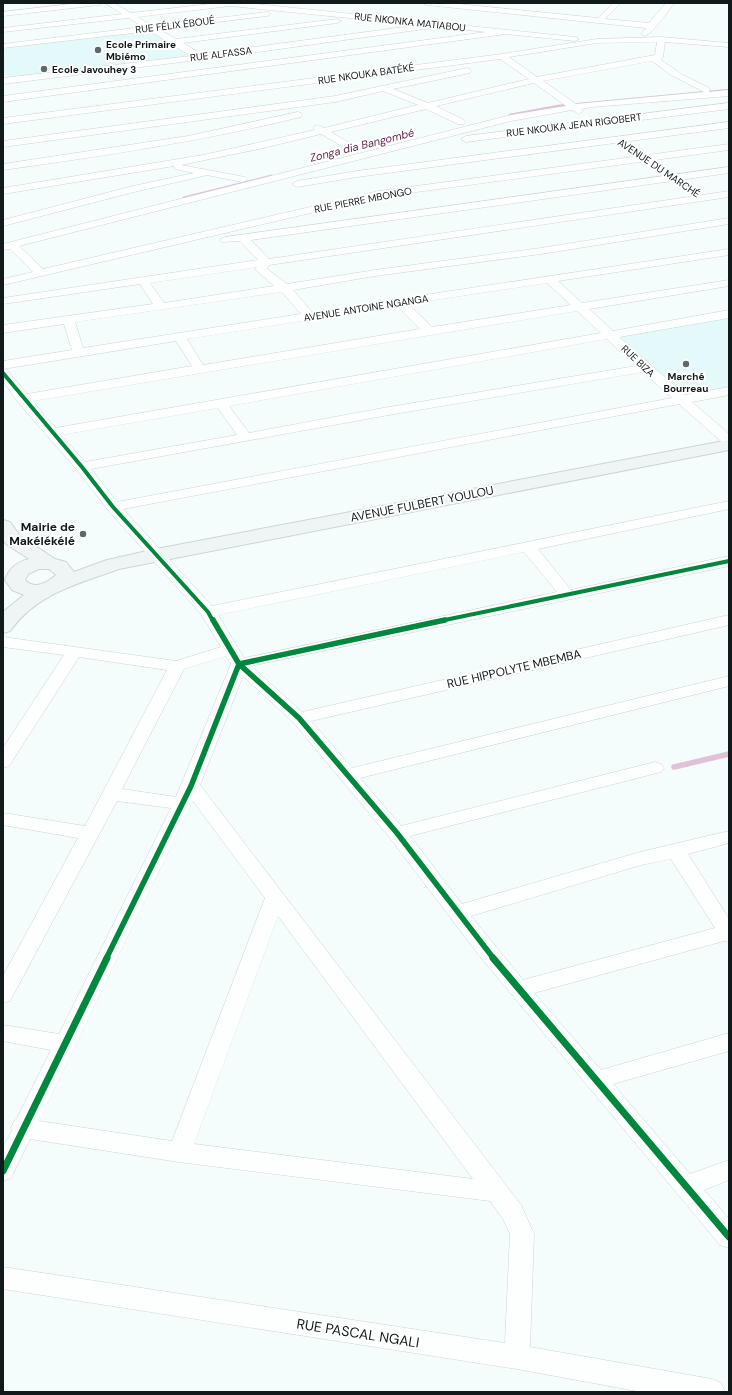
<svg xmlns="http://www.w3.org/2000/svg" width="732" height="1395" viewBox="0 0 732 1395" font-family="'DM Sans',sans-serif">
  <style>
    .built { fill: #e4fafa }
    .lines { fill: none; stroke-linecap: round; stroke-linejoin: round }
    .stream-far2 { stroke: #e0c1d8; stroke-width: 2.5 }
    .stream-far1 { stroke: #e0c1d8; stroke-width: 3 }
    .stream { stroke: #e0c1d8; stroke-width: 5.5 }
    .street-casing { stroke: #cdd5d5; stroke-width: 1 }
    .secondary-casing { stroke: #cdd5d5; stroke-width: 2 }
    .street { fill: #fdffff; fill-rule: evenodd }
    .secondary { fill: #eff4f4; fill-rule: evenodd }
    .cycleway-far2-casing { stroke: #fff; stroke-width: 6 }
    .cycleway-far1-casing { stroke: #fff; stroke-width: 8 }
    .cycleway-casing { stroke: #fff; stroke-width: 10 }
    .cycleway-far2 { stroke: #00873e; stroke-width: 4 }
    .cycleway-far1 { stroke: #00873e; stroke-width: 5.5 }
    .cycleway { stroke: #00873e; stroke-width: 7 }
    .poi-dot { fill: #606969; stroke: #fff; stroke-width: 1.5 }
    .labels { text-anchor: middle; dominant-baseline: central; stroke-width: 4; stroke-linejoin: round; paint-order: stroke }
    .far-street-label { font-size: 10px; fill: #111a1a; stroke: #fff }
    .far-poi-label { font-size: 10px; font-weight: bold; fill: #111a1a; stroke: #fff; text-anchor: start }
    .far-water-label { font-size: 11px; font-style: italic; fill: #5f2651; stroke: #fff }
    .street-label { font-size: 12px; fill: #111a1a; stroke: #fff }
    .poi-label { font-size: 12px; font-weight: bold; fill: #111a1a; stroke: #fff; text-anchor: end }
    .near-street-label { font-size: 14px; fill: #111a1a; stroke: #fff }
  </style>
  <rect width="100%" height="100%" fill="#f4fcfc"/>
  <path class="built" d="M148,30L189,56L10,79L3,73V48Z
    M729,318V391L682,400L613,338Z"/>
  <g class="lines">
    <path class="stream-far2" d="M510,115L558,106L729,90"/>
    <path class="stream-far1" d="M184,198L272,176"/>
    <path class="stream" d="M674,767L729,754"/>
    <g class="street-casing">
      <path id="street" d="M79,3H103L99,5L3,16V12Z
        M105,3H114L131,13L218,3H246L575,37L579,39L575,41L506,34L3,102V96L486,32L439,27L207,59L206,61L198,60L3,84V78L191,56L150,31L3,48V44L143,27L129,18L3,32V28L122,14ZM230,6L419,25L201,54L183,43L337,23L341,21L337,19L176,39L159,29L267,16L271,14L267,12L152,26L138,17Z
        M423,3H449L598,18L613,3H621L605,19L649,23L666,3H674C668,11 653,33 645,36L641,34L646,28L427,5Z
        M661,37L729,43V47L665,42L663,57L661,60L683,75L709,88L710,90L709,92L729,90V96L592,107L582,109L583,111L579,114L572,110L511,121L19,246L43,269L379,191L729,144V150L379,197L3,285V279L33,272L10,249L3,250V244L511,115L566,106L534,83L436,106L464,120L466,122L464,124H458L426,109L331,132L358,148L360,150L358,152H352L321,134L259,149L181,165L245,177L247,179L245,181L242,182L207,175L134,192L3,226V220L133,186L194,173L175,169L174,166L3,194V188L203,155L315,130L313,128L315,126L318,125L324,128L418,105L383,91L335,102L3,147V141L335,96L467,68L470,69L471,71L470,73L393,89L428,103L529,79L500,59L3,124V118L502,54L597,39ZM657,42L655,55L537,77L509,57L597,43ZM652,61L671,75L704,92L576,104L543,81Z
        M729,103V109L466,142L461,139L466,136Z
        M298,112L301,113L302,115L301,117C203,141 103,156 3,170V164L188,136Z
        M729,122V128L357,177L297,187L292,184L297,181L357,171Z
        M729,167V173L251,240L269,259L729,191V197L269,265L267,269L287,284L375,270L541,248L729,218V224L541,254L375,276L293,290L312,312L729,249V255L558,281L582,303L729,280V286L589,309L613,331L729,310V318L619,337L685,395L729,387V395L692,402L729,434V445L724,444L679,404L123,509L212,606L729,501V509L538,549L571,590L729,556V566L251,666L302,712L729,615V625L311,721L352,768L729,676V686L360,778L401,826L655,762L661,764L664,768L661,772L410,836L462,904L640,852L729,831V843L688,854L729,919V942L724,941L534,993L601,1070L729,1033V1051L613,1084L690,1174L729,1160V1180L704,1190L729,1219V1248L720,1245L478,954L390,838L293,722L243,676L200,785L521,1205L534,1234L530,1347L712,1379L721,1383L725,1392H642L517,1369L3,1289V1267L505,1343L510,1234L503,1219L490,1201L179,1162L30,1139L11,1178L3,1181V1147L12,1130L11,1128L14,1121L16,1120L51,1050L3,1041V1025L59,1034L171,808L117,801L10,1001L3,1003V976L78,838L3,825V813L85,826L167,670L79,657L9,766L3,768V748L64,655L3,647V637L176,661L221,647L201,614L108,510L77,470L18,402L3,381V369L7,370L27,394L192,366L176,341L3,369V361L72,350L64,324L3,333V325L153,304L140,284L3,304V298L258,260L240,241L221,242L220,240L225,237ZM257,267L255,269L257,271L274,286L164,303L150,283ZM547,283L571,305L432,327L408,304ZM282,292L301,314L83,348L75,322ZM397,306L420,329L203,365L187,339ZM577,311L601,333L55,428L33,401ZM607,339L636,366L383,408L249,433L229,406ZM643,372L672,398L117,502L91,469L383,416ZM218,408L237,435L85,462L61,435ZM524,552L557,592L244,658L218,615ZM226,656L231,664L176,797L122,789L184,669ZM193,801L265,898L172,1141L39,1121ZM671,859L715,928L523,980L471,916L641,865ZM278,916L473,1179L194,1144Z"/>
    </g>
    <g class="secondary-casing">
      <path id="secondary" d="M729,440V450L119,569C78,584 37,593 10,631L3,633V612L24,595L12,590L5,580C9,568 17,562 29,559L6,544L3,540V520L10,522L20,536L55,559L66,562L74,572L107,560L156,549ZM39,569H49L56,575C47,583 34,590 25,580L28,574Z"/>
    </g>
    <use href="#street" class="street"/>
    <use href="#secondary" class="secondary"/>
    <g class="cycleway-far2-casing">
      <path id="cycleway-far2" d="M3,373L82,467L113,507L208,612L213,621
        M440,621L729,561"/>
    </g>
    <g class="cycleway-far1-casing">
      <path id="cycleway-far1" d="M213,620L239,664L299,718L397,833L494,959
        M106,959L191,786L239,664L445,620"/>
    </g>
    <g class="cycleway-casing">
      <path id="cycleway" d="M493,958L729,1237
        M3,1171L107,958"/>
    </g>
    <use href="#cycleway-far2" class="cycleway-far2"/>
    <use href="#cycleway-far1" class="cycleway-far1"/>
    <use href="#cycleway" class="cycleway"/>
  </g>
  <g class="poi-dot">
    <circle cx="98" cy="50" r="4"/>
    <circle cx="44" cy="69" r="4"/>
    <circle cx="686" cy="364" r="4"/>
    <circle cx="83" cy="534" r="4"/>
  </g>
  <g class="labels">
    <g class="far-street-label">
      <text transform="translate(410 22) rotate(6)">RUE NKONKA MATIABOU</text>
      <text transform="translate(175 25) rotate(-7)">RUE FÉLIX ÉBOUÉ</text>
      <text transform="translate(221 54) rotate(-7)">RUE ALFASSA</text>
      <text transform="translate(366 74) rotate(-8)">RUE NKOUKA BATÉKÉ</text>
      <text transform="translate(574 125) rotate(-7)">RUE NKOUKA JEAN RIGOBERT</text>
      <text transform="translate(659 168) rotate(34)">AVENUE DU MARCHÉ</text>
      <text transform="translate(363 200) rotate(-11)">RUE PIERRE MBONGO</text>
      <text transform="translate(366 308) rotate(-9)">AVENUE ANTOINE NGANGA</text>
      <text transform="translate(638 361) rotate(43)">RUE BIZA</text>
    </g>
    <g class="far-poi-label">
      <text x="106" y="44">Ecole Primaire<tspan x="106" dy="12">Mbiémo</tspan></text>
      <text x="52" y="69">Ecole Javouhey 3</text>
      <text x="686" y="376" text-anchor="middle">Marché<tspan x="686" dy="12">Bourreau</tspan></text>
    </g>
    <g class="far-water-label">
      <text transform="translate(362 145) rotate(-14)">Zonga dia Bangombé</text>
    </g>
    <g class="street-label">
      <text transform="translate(422 504) rotate(-11)">AVENUE FULBERT YOULOU</text>
      <text transform="translate(514 669) rotate(-13)">RUE HIPPOLYTE MBEMBA</text>
    </g>
    <g class="poi-label">
      <text x="75" y="527">Mairie de<tspan x="75" dy="14">Makélékélé</tspan></text>
    </g>
    <g class="near-street-label">
      <text transform="translate(358 1333) rotate(9)">RUE PASCAL NGALI</text>
    </g>
  </g>
  <rect width="732" height="1395" fill="none" stroke="#111a1a" stroke-width="8"/>
</svg>
